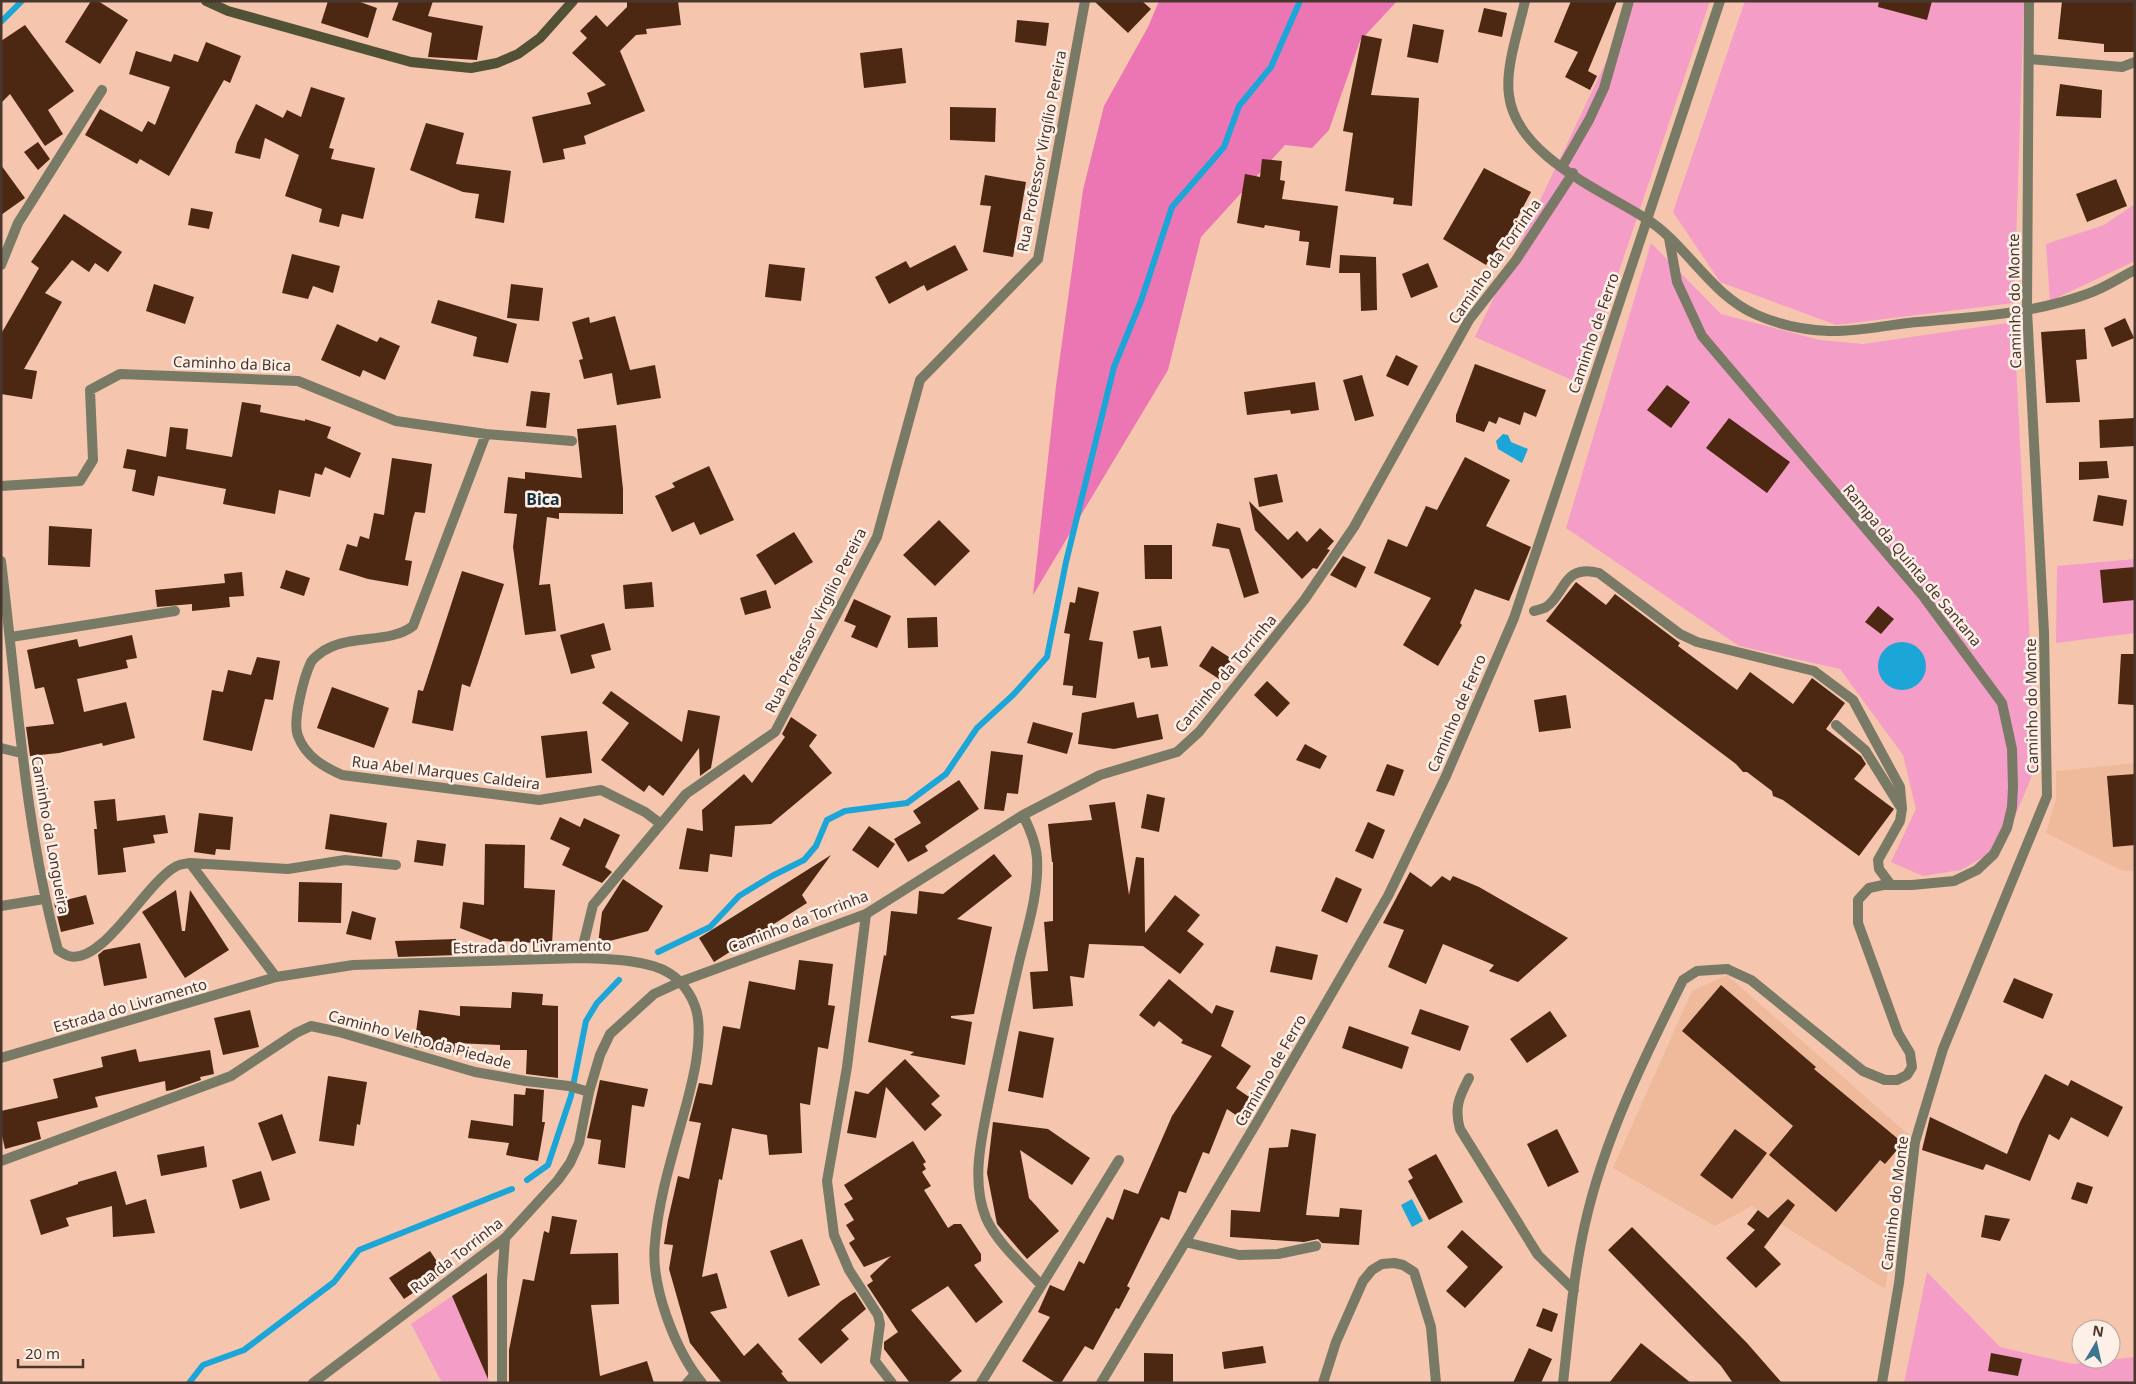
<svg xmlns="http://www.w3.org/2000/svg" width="2136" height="1384" viewBox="0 0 2136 1384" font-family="'Noto Sans',sans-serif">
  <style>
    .built { fill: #efb99c }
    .green { fill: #f49dc7 }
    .forest { fill: #ec75b3 }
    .water { fill: #1ba6d7 }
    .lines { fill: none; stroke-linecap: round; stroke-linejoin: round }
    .stream { stroke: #1ba6d7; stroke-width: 6 }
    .building { fill: #4c2712 }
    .service { stroke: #797a66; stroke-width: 10 }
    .minor { stroke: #797a66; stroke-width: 10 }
    .tertiary { stroke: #797a66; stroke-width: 10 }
    .secondary { stroke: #505135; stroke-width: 10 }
    .labels { text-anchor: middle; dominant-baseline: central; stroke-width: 5; stroke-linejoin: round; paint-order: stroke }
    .street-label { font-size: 15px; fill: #49372d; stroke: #feefe7 }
    .neighbourhood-label { font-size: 16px; font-weight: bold; fill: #132f3b; stroke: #feefe7 }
  </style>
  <rect width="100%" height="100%" fill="#f5c6ad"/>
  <path class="built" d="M2135,763V871H2123L2046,833L2056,799V771Z
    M1727,975L1910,1136L1885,1289L1752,1206L1715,1226L1613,1168L1692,991Z"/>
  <path class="green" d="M1635,1H1710L1581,384L1475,337Z
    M1745,1H2024L2014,303L1836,325L1720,282L1673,212Z
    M2135,204V261L2050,301L2046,244L2104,225Z
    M1651,243L1721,314L1820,340L1863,344L2014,322L2036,766L2003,846L1961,870L1923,876L1891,862L1916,809L1903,755L1840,669L1739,646L1566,528Z
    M2135,559V633L2056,643L2057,566Z
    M1927,1272L2000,1347L2073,1364L2135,1357V1383H1904Z
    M452,1296L490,1383H442L411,1324Z"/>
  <path class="forest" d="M1159,1H1397L1360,41L1329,130L1312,148L1285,145L1201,237L1168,370L1033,595L1056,386L1083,190L1104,106L1148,27Z"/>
  <path class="water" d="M1503,434L1508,435L1511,442L1528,449L1522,463L1498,449L1496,441Z
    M1878 666a24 24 0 1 1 48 0a24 24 0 1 1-48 0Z
    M1412,1199L1423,1221L1412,1227L1401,1205Z"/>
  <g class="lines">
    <path class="stream" d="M1,22L22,1
      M658,952L710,927L739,896L772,876L804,860L816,846L827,820L845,811L907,803L946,774L977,728L1013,695L1047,657L1066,562L1114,367L1141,301L1172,207L1224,147L1239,106L1271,67L1300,1
      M527,1180L548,1165L571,1096L586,1021L597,1003L619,980
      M189,1383L203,1365L244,1350L334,1282L359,1250L512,1189"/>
  </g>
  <path class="building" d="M91,1H98L128,20L100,64L65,42Z
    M328,1H357L377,8L368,38L321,23Z
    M399,1H433L428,16L483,26L477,60L428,57L432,33L392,20Z
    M627,1H678L681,25L646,29L647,34L636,35L620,51L645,111L584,136L586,144L563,149L565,159L543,163L532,117L591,104L587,93L606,85L572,53L587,38L580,31L596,15L607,27L627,7Z
    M1094,1H1142L1151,9L1128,33Z
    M1571,1H1617L1588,71L1597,76L1590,90L1565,77L1578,52L1554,42Z
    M1879,1H1932L1927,20L1878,7Z
    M2062,1H2134V52H2104V44L2058,39Z
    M1484,8L1507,13L1502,37L1478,32Z
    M1017,20L1049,23L1046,46L1015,42Z
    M1413,24L1444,30L1438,63L1407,57Z
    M25,25L74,91L48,110L63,134L45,146L10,94L1,103V41Z
    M1362,35L1382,39L1371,95L1419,98L1412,206L1393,204L1394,198L1345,191L1353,133L1343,131Z
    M206,42L241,56L230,83L224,80L169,176L140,159L137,164L85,135L100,109L142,132L148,121L155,125L170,87L129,74L136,51L171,62L174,54L198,62Z
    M902,48L906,83L864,88L860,53Z
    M2060,84L2102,90L2101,118L2056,116Z
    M311,87L345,98L329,148L334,149L331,159L375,168L363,219L342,214L339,227L319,222L322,209L285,196L299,155L265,138L260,159L235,153L237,143L256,104L283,118L287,110L301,117Z
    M950,107L996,108L995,142L950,140Z
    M426,123L464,133L456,164L511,171L504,223L475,218L479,194L463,192L410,170Z
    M38,142L50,159L38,170L24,152Z
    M1262,159L1282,161L1280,180L1285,181L1282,199L1338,206L1330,268L1306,265L1309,242L1299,241L1300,231L1265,225L1264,228L1237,223L1245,174L1260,177Z
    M1,165L25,198L1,215Z
    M1484,168L1531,192L1494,262L1489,259L1486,265L1443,239Z
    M985,175L1026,182L1013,257L983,252L991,206L980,205Z
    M2116,179L2127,206L2087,222L2076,194Z
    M191,208L213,212L209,229L188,225Z
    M64,214L122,252L108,272L95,263L89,272L72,260L45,293L62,302L24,369L37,371L32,399L1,394V334L39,268L31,262Z
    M955,245L968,270L927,291L924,285L889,304L875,277L906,261L910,268Z
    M292,254L340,266L333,293L313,286L308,299L282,293Z
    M1340,255L1376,257L1377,310L1361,311L1360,273H1339Z
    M1428,263L1438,287L1411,298L1402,274Z
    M769,264L805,268L801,301L765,297Z
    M154,284L194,297L185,324L146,311Z
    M511,284L543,288L539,321L507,318Z
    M438,300L517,324L508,363L473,356L477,337L431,323Z
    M615,316L630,370L655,365L661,398L617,405L612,373L584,379L579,360L583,359L572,322L589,317L590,323Z
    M2125,318L2134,338L2112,347L2104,328Z
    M337,324L377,342L380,337L400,346L385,380L363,370L360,377L321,360Z
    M2085,329L2087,359L2076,360L2080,402L2046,403L2041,332Z
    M1396,355L1418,366L1408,386L1386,376Z
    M1475,364L1546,390L1536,417L1524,412L1520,425L1499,417L1496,424L1489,421L1484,432L1456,422V415Z
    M1362,375L1374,416L1355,421L1343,380Z
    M1315,382L1319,410L1291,414L1290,410L1247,415L1244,392Z
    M1667,385L1690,402L1671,428L1647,410Z
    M531,391L550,393L546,428L526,426Z
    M242,402L261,405L260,412L305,421V419L331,427L327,438L361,453L350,478L325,467L322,475L315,473L310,497L279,490L275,514L223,504L226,489L158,476L154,496L132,491L136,470L123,468L127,449L166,457L170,427L188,429L186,449L232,457Z
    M1729,418L1790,462L1767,493L1706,448Z
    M2135,418V446L2100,448L2099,420Z
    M616,425L623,489V514L559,513V519L547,517L539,585L550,584L556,631L525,635L513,547L517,514L504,513L508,477L525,479V472L582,478L577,429Z
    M1465,457L1510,480L1486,526L1531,547L1509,601L1475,589L1460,623L1462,625L1438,666L1403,645L1431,598L1374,573L1388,539L1407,547L1426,506L1437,510Z
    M392,458L432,464L425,513L415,512L413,518L405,560L412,561L408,586L368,579L339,570L347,544L357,547L360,536L369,539L374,513L384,515Z
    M2107,461L2109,478L2079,480V462Z
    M709,466L734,520L700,535L694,522L672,532L655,496L675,487L672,483Z
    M1277,474L1283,502L1259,507L1254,478Z
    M2098,495L2127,500L2123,526L2093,521Z
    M1249,501L1288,540L1297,531L1307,542L1320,528L1334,541L1327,549L1330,550L1317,569L1313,568L1302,579L1255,530Z
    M939,520L970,551L935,586L903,555Z
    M1217,523L1240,528L1259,593L1244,598L1229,549L1212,546Z
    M49,526L92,529L90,567L48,565Z
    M794,532L813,562L775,585L756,555Z
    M1144,545H1172V579H1145Z
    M1343,556L1366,567L1356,588L1330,575Z
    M2135,567V600L2103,603L2100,570Z
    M286,570L310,578L304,596L280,588Z
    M462,571L504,584L470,687L462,684L453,731L412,723L418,690L423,691Z
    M242,572L244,596L229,597L230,607L192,611V604L157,607L155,590L225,583L224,574Z
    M652,582L654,607L625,609L623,585Z
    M1576,582L1606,605L1615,594L1680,643L1678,646L1737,690L1750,672L1793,704L1812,678L1845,703L1826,729L1861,756L1866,764L1854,779L1894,809L1859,856L1783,800L1773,796L1772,791L1747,772H1743L1736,764L1546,621Z
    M1078,587L1099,592L1089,640L1103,642L1096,698L1072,695L1073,686L1063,685L1070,634L1064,633L1070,602L1075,603Z
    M766,590L771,608L745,615L740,598Z
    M854,599L891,616L877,648L851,637L856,626L844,621Z
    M1878,606L1894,619L1881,634L1865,622Z
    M937,617L938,647L908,648L907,618Z
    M604,623L611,650L591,655L595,668L571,674L560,635Z
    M1161,626L1168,666L1151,668L1149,657L1138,659L1133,631Z
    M132,635L137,658L126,660L128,668L77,679L84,712L126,702L135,738L103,746L102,743L59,753L30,756L26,727L54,724L44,687L35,689L27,650L77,639L79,647Z
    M1212,646L1232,659L1219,679L1199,666Z
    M2121,654H2135V705L2118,704Z
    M257,657L280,661L273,700L265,699L252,751L203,740L212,690L223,692L228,670L251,675Z
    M1267,681L1290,703L1277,717L1254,695Z
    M332,687L389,708L374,748L317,728Z
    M611,691L682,742L688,710L720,716L711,768L700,776L699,748L663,796L649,785L644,792L601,760L629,723L602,703Z
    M1566,695L1571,728L1539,732L1534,700Z
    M1134,702L1137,718L1158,714L1163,739L1114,749L1078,744L1082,713Z
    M791,717L817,735L809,746L832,773L771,824L735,826L732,857L710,854L708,872L679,869L687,828L703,831L702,810L744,774L752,783L785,737L782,734Z
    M1033,722L1073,733L1067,754L1027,743Z
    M587,731L592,773L546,778L541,736Z
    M1305,744L1327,756L1320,769L1296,760Z
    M991,751L1023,755L1018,794L1007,793L1004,811L984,809Z
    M1387,764L1404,770L1394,796L1376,791Z
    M2135,774V845L2113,847L2107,776Z
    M959,780L979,809L925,846L928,851L908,862L894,839L921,823L913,811Z
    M1147,794L1165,798L1159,832L1141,828Z
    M115,799L117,821L165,815L168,833L153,835L155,843L123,848L126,872L98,875L94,829H97L94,801Z
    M1115,802L1129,895L1136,857L1144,858L1145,933L1175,895L1200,915L1187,931L1204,944L1180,974L1143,946L1089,944L1084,978L1070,976L1073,1006L1033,1009L1030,972L1048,971L1044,922L1053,921V862H1052L1048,824L1092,820L1089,805Z
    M199,813L233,817L230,850L216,849L215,855L194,852Z
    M330,814L387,823L382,857L325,849Z
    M560,817L580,827L584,818L620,835L605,867L612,872L602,883L562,865L570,848L550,839Z
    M1368,822L1385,830L1373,859L1355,851Z
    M869,826L895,844L878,868L852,850Z
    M417,840L446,844L443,866L414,862Z
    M485,844L525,845L524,888L555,890L552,944L502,941L501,944L460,928L463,902L484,905Z
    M994,854L1012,876L957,919L992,927L974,1014L951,1016V1018L972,1022L965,1065L910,1055L914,1052L868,1042L884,955L886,956L891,911L917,914L919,891L943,894Z
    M831,855L802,895L807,903L714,962L699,938Z
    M1410,872L1431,887L1442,876L1450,881L1453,876L1479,887L1568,938L1518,982L1489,971L1494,965L1443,944L1426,984L1388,967L1404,930L1383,923Z
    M1336,877L1362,889L1347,923L1321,911Z
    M623,879L663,906L648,931L598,944L602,912Z
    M299,882L342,883L341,923L298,922Z
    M176,890L182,931H185L190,890L229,950L185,978L142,912Z
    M86,895L94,924L61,932L54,903Z
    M352,911L376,918L371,940L346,934Z
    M456,939L457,955L398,957L395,941Z
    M140,943L147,978L104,986L98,955L104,950Z
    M1276,946L1318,955L1312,980L1270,972Z
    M799,960L833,964L828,1005L835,1006L828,1049L818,1047L810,1105L800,1103L802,1153L769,1155L767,1135L732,1128L722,1180L719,1179L702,1277L717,1273L727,1308L710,1312L744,1356L758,1343L783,1372L781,1373L789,1383H722L690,1343L669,1269L673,1245L664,1244L668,1220L678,1176L689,1179L701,1123L689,1121L699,1083L712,1085L723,1026L740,1029L749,981L795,990Z
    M2014,978L2053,994L2043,1019L2003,1002Z
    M1169,979L1212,1014L1216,1005L1234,1011L1221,1046L1251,1066L1236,1088L1255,1101L1243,1120L1227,1109L1209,1154L1203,1152L1186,1193L1179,1191L1169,1220L1161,1217L1127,1286L1130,1288L1119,1309L1116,1308L1093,1350L1085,1346L1061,1383H1056L1022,1361L1050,1317L1038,1312L1050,1285L1064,1291L1079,1261L1084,1264L1107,1217L1113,1220L1124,1189L1138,1194L1172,1116L1212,1056L1181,1043L1183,1040L1159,1021L1154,1027L1139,1015Z
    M1721,985L1816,1067L1814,1069L1903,1143L1885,1164L1880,1160L1836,1212L1769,1155L1793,1126L1682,1031Z
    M512,992L543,994L542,1005L558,1006V1078L526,1074L527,1050H500V1045L455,1043L454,1052L414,1047L419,1010L460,1016V1006L511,1008Z
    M1420,1009L1469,1026L1460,1051L1411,1034Z
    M250,1010L259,1047L223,1055L214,1018Z
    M1550,1011L1567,1036L1527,1063L1510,1039Z
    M1349,1026L1409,1047L1402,1069L1342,1048Z
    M1019,1031L1054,1038L1043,1098L1008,1091Z
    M136,1049L139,1062L210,1050L214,1074L200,1077L201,1080L172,1090L166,1091L165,1081L95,1097L98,1107L37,1122L41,1139L5,1149L1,1131V1111L58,1098L53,1079L103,1067L101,1057Z
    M905,1059L940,1096L931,1104L942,1115L925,1131L886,1087L876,1138L847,1133L855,1091L868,1094Z
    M2045,1074L2068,1086L2071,1080L2123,1107L2108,1137L2071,1117L2059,1140L2049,1134L2030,1181L1986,1164L1983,1170L1922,1150L1930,1117L2007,1154L2020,1122Z
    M328,1076L367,1082L360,1125L357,1124L354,1146L319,1141Z
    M600,1080L648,1089L644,1107L632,1105L625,1168L598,1164L601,1140L587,1138Z
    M526,1088L544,1090L542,1122H545L538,1161L506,1155L509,1143L468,1138L471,1120L513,1126L514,1094L525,1095Z
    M282,1114L296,1153L272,1161L258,1123Z
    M993,1122L1048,1129L1090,1158L1072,1185L1020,1150L1029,1198L1059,1231L1027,1259L997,1224L987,1173Z
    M1291,1129L1316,1134L1306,1215L1339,1217L1340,1208L1362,1210L1359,1245L1322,1243L1318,1239L1304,1242L1230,1237L1231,1210L1260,1212L1269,1148L1288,1147Z
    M1557,1129L1579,1172L1548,1187L1527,1144Z
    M1735,1129L1767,1153L1732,1199L1700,1175Z
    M913,1141L926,1162L923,1164L926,1169L922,1172L931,1186L924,1190L948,1228L954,1224H961L981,1254V1261L974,1265L1003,1302L976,1323L948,1286L911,1310L962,1371L948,1383H910L884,1349V1342L898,1332L867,1285L873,1281L870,1276L891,1256L864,1267L849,1243L855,1239L846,1225L854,1220L844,1204L853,1199L844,1185Z
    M204,1146L207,1167L161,1176L157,1155Z
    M1436,1154L1463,1202L1429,1220L1408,1181L1413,1178L1408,1169Z
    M116,1171L126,1205L146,1199L155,1233L113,1237L112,1206L66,1218L69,1226L41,1235L30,1200L78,1184V1182Z
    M261,1171L270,1200L240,1209L232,1180Z
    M2077,1182L2093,1187L2087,1204L2071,1199Z
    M1788,1199L1795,1205L1764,1247L1781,1264L1756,1288L1726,1258L1755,1230L1747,1224L1758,1210L1768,1218Z
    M1985,1215L2010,1219L2000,1241L1981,1237Z
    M552,1216L577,1220L570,1254L618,1253L619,1304L591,1305L600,1376L647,1361L654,1383H509V1350L523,1279L534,1281L544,1231L549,1233Z
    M1632,1227L1747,1343L1782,1383H1733L1721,1366L1608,1250Z
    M1462,1230L1503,1267L1465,1308L1446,1291L1468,1267L1447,1247Z
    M802,1239L820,1285L788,1297L770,1251Z
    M430,1251L444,1272L404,1299L389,1278Z
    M487,1273L488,1379L452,1296Z
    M855,1292L866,1309L841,1330L849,1339L821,1364L798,1339L841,1301Z
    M1543,1308L1558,1314L1552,1332L1536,1326Z
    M1641,1343L1691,1383H1609Z
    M1263,1346L1266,1363L1224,1369L1222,1352Z
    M1529,1348L1552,1359L1541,1383H1513Z
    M1144,1353L1173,1354V1383H1144Z
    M1991,1353L2022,1359L2018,1376L1988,1371Z"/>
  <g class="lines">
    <path class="service" d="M1669,238L1677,282L1702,336L1923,596L2002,703L2012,749L2013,787L2012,807L2007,828L1994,854L1977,870L1954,881L1912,885H1883L1869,888L1858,900V923L1898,1033L1910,1053L1912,1067L1907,1075L1897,1080H1885L1863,1071L1751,980L1727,969
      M1534,611C1537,610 1543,609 1546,607C1565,595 1563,563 1599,573L1680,634L1697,642L1814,671L1853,700L1900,787L1902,809L1900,821L1878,860L1879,869L1891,885
      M1836,725L1865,750L1900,806
      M1323,1383L1336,1342L1363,1281L1372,1270L1382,1264L1394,1263L1403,1265L1414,1272L1431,1327L1436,1383"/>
    <path class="minor" d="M2029,59L2122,67L2135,62
      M1562,167L1589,120L1604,88L1629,1
      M1,265L18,223L102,90
      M486,434L413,626C391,643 354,635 329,648C324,650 314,657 311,662C304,677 292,721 298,736C306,757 324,767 342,775L539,800L601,790L645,812L661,824
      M1,486L80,481L93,460L90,390L120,374L298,381L396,421L486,434L572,441
      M1,561C17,691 24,823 58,950C61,952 65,955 69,956C103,965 145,884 175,867C179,864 185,864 190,863L276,977
      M11,637L175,611
      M1,748L21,753
      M1023,815C1030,829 1036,843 1037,858C1039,892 1028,926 1020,958C1008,1009 997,1059 987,1110C980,1145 972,1184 986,1218C997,1243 1023,1265 1041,1285
      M190,863L288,869L345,860L396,865
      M1,906L44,899
      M866,914L847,1067L827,1181L834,1235L849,1270L878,1315L880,1324L875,1361L892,1383
      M580,958L593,905L686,794L775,732L877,537L920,380L1038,259L1085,1
      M1469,1078C1459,1097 1454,1108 1460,1129L1538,1255L1574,1290
      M1,1161L231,1076L296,1033L311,1026L339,1032L475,1072L526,1081L569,1086L589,1092
      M1185,1242L1239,1255L1278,1254L1316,1246
      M313,1383L505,1238L558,1180L570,1163L579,1143L589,1092L600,1055L610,1034L654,994L680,982L866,914L1023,815L1100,775L1177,752L1199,732L1305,599L1354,527L1469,320L1516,260L1573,173
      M502,1383V1281L505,1238
      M687,1383L695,1374
      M981,1383L1119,1160
      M1101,1383L1257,1122L1388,896L1446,776L1514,618L1720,1
      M1563,1383C1569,1330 1573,1276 1585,1224C1604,1139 1644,1058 1683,980L1697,971L1727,969
      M1882,1383L1899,1283L1915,1142L1943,1049L2047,796L2044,632L2027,310L2029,1"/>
    <path class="tertiary" d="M1525,1C1519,29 1505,67 1509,95C1516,155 1599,189 1645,218C1687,244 1709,294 1757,315C1780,325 1805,330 1829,331C1855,332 1882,326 1908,323C1968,317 2030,315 2087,294C2103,289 2119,278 2135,270
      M1,1058L276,977L353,965L580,958C605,959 647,959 669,973C684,982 696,1001 698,1019C701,1046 694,1075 687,1102C675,1147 659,1195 655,1242C650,1285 675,1350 702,1383"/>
    <path class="secondary" d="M206,1L228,11L411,62L471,68L497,63L518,54L540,38L573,1"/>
  </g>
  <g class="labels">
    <g class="street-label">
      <text transform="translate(1041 151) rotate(-79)">Rua Professor Virgílio Pereira</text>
      <text transform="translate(1494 261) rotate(-55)">Caminho da Torrinha</text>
      <text transform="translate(2014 301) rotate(-91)">Caminho do Monte</text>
      <text transform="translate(1593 333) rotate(-71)">Caminho de Ferro</text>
      <text transform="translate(232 363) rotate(2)">Caminho da Bica</text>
      <text transform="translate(1913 565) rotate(50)">Rampa da Quinta de Santana</text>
      <text transform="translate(815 620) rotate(-63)">Rua Professor Virgílio Pereira</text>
      <text transform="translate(1225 673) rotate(-50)">Caminho da Torrinha</text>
      <text transform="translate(2031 706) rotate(-91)">Caminho do Monte</text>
      <text transform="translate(1456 713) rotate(-67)">Caminho de Ferro</text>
      <text transform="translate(446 772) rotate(7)">Rua Abel Marques Caldeira</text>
      <text transform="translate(51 835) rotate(80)">Caminho da Longueira</text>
      <text transform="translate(798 921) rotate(-21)">Caminho da Torrinha</text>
      <text transform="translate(532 946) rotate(-1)">Estrada do Livramento</text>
      <text transform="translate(130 1005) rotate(-16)">Estrada do Livramento</text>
      <text transform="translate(420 1039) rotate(15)">Caminho Velho da Piedade</text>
      <text transform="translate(1270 1070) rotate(-60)">Caminho de Ferro</text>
      <text transform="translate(1894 1203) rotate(-83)">Caminho do Monte</text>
      <text transform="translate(456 1255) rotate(-38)">Rua da Torrinha</text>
    </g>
    <g class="neighbourhood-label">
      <text x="543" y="499">Bica</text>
    </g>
  </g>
  <rect width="2136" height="1384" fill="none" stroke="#49372d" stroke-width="5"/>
  <g transform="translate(2096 1344) rotate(9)"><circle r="24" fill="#feefe7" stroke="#b6a59d"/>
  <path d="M0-4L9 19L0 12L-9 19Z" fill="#3c758f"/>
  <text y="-8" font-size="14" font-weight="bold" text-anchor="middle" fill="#49372d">N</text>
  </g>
  <path d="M18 1359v8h65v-8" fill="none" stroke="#49372d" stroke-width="2.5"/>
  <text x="25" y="1359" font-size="15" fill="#49372d" stroke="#feefe7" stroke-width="4" paint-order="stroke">20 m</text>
</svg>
